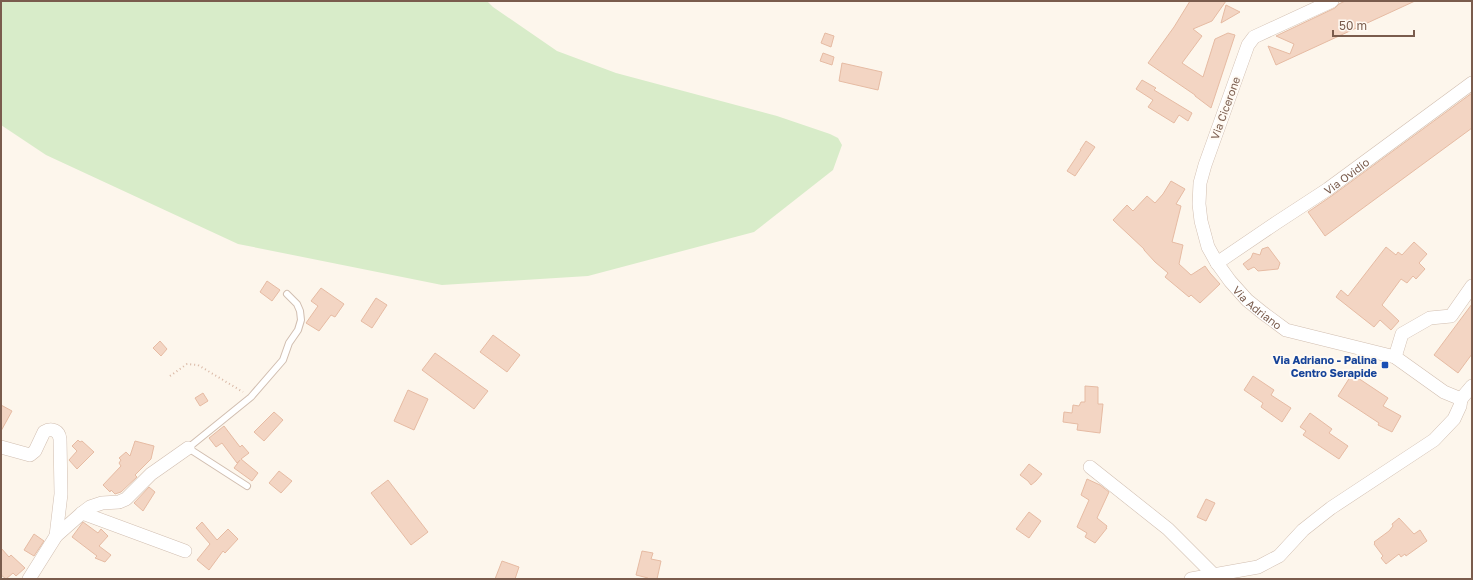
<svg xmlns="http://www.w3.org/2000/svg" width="1473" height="580" viewBox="0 0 1473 580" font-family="'Golos Text',sans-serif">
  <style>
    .green { fill: #d8ecc9 }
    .building { fill: #f3d5c3; stroke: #e6bba3 }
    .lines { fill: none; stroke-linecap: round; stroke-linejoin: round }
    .service-casing { stroke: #d1beb0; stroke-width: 8 }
    .minor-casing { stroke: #d1beb0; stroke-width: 14 }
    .path { stroke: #d9b8a5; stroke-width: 2; stroke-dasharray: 1 3; stroke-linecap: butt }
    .service { stroke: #fff; stroke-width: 6 }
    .minor { stroke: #fff; stroke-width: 13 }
    .transit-dot { fill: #1a4fb4; stroke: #fffaf3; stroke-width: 1.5 }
    .labels { text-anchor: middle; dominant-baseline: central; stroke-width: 4; stroke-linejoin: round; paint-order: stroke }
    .street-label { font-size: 11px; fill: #7a5c4d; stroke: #fffaf3 }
    .transit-label { font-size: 11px; font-weight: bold; fill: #164399; stroke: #fffaf3; text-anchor: end }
  </style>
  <rect width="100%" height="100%" fill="#fdf6ec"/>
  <path class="green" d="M1,1H487L493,7L557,51L616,73L777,116L830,134L838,138L842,145L833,170L754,232L588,276L442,285L238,244L46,155L1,125Z"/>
  <path class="building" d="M1190,1H1226L1212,21L1193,29L1202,36L1182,63L1203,77L1215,39L1228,33L1235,35L1211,108L1195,96V95L1148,63L1174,27Z
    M1345,1H1415L1276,65L1268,46L1290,54L1294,44L1276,36L1335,8L1339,4Z
    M1226,5L1240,12L1221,23Z
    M825,33L834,36L831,47L821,43Z
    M823,53L834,57L832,65L820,61Z
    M842,63L882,72L878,90L839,81Z
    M1142,80L1156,88L1154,90L1192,113L1188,121L1179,115L1174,123L1148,107L1153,100L1136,89Z
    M1472,93V128L1325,236L1308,212L1333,195Z
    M1086,141L1095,147L1075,176L1067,171L1081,150H1080Z
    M1171,181L1185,189L1176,204L1181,206L1172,242L1183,245L1179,264L1191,275L1205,266L1210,273L1220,284L1200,303L1191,295L1189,297L1165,277L1168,273L1155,262L1144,250V249L1113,220L1127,205L1133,211L1147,196L1155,203L1163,194Z
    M1414,242L1427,254L1419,263L1425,269L1416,279L1413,276L1407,283L1401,279L1382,305L1399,321L1391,330L1380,320L1374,327L1336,297L1341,290L1348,296L1386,247L1396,255L1398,252L1402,255Z
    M1268,247L1280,263L1278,269L1258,271L1254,267L1248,270L1243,264L1251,258L1253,253L1260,255L1262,249Z
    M267,281L280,290L272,301L260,292Z
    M321,288L344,304L335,317L331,315L319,331L306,323L318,306L311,301Z
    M376,298L387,305L372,328L361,321Z
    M1472,304V354L1458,373L1434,355Z
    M493,335L520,355L507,372L480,352Z
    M160,341L167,349L161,356L153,348Z
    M435,353L488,391L474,409L422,370Z
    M1352,374L1388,398L1383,406L1401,416L1392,432L1378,425L1379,423L1338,396Z
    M1253,376L1274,390L1271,395L1291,408L1282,422L1261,407L1263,403L1244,390Z
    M1085,386L1098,387V404H1103L1100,433L1077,430L1078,424L1063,422L1064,412L1072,413L1073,405L1079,406L1081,402H1085Z
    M408,390L428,399L414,430L394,421Z
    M203,393L208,401L200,406L195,398Z
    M1,405L12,411L1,431Z
    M274,412L283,420L264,441L254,432Z
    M1310,413L1332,429L1329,433L1348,446L1339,459L1303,435L1306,431L1300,427Z
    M224,426L240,447L242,445L249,453L241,459L258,473L252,481L234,468L240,460L237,463L222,443L216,447L209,438Z
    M78,440L80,442L82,441L94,452L77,469L69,460L77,451L72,446Z
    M135,441L154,446L151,459L135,475L137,477L121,492L115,494L111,490L110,492L103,485L121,466L119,463L121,460L119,458L126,452L130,456Z
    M1029,464L1042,474L1036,481L1031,485L1028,481L1020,475Z
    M279,471L292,481L281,493L269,483Z
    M1087,479L1100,485L1109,492L1097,518L1107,526L1106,528H1107L1095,543L1085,537L1087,533L1077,527L1089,500L1081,495Z
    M388,480L428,532L411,545L371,493Z
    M149,487L155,492L143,511L134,503Z
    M1206,499L1215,503L1206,521L1197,517Z
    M1029,512L1041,521L1029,538L1016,529Z
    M1399,518L1414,534L1420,530L1427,541L1406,556L1405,554L1401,557L1399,554L1386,564L1381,558L1383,556L1374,544L1375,543L1374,542L1389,531L1393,526L1392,524Z
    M83,522L98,533L101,529L108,536L99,546L111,555L105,562L95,558L97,556L72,537Z
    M202,522L217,540L228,529L238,539L225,553L223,551L209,570L197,560L210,544L196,528Z
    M34,534L44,541L34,556L24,550Z
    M1,548L9,557L11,555L25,568L16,576L13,573L6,579L1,575Z
    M642,551L653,553L651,559L661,561L657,579H647L648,578L636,575Z
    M502,561L519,567L515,579H495Z"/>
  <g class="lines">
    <g class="service-casing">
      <path id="service" d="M247,486L188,448L251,397L283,360L289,343L298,330L301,320L300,311L297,304L287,294"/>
    </g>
    <g class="minor-casing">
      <g id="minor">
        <path id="s1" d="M1332,1L1254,37L1248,45L1205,165L1200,183L1199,204L1201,221L1208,247L1217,263L1230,281L1247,300L1263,313L1286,330L1395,357L1444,392L1461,399"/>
        <path id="s2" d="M1217,263L1276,223L1328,189L1472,83"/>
        <path d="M1395,357L1402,334L1430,318L1451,316L1472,286"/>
        <path d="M1461,399L1472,386"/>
        <path d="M1,447L30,455L35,451L44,432C52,427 59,431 60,439L61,494L56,536"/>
        <path d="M1090,467L1168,529L1214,575"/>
        <path d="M82,513L90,507L102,503L119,502L126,499L151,474L188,448"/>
        <path d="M29,579L56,536L82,513L185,551"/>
        <path d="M1191,579L1258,567L1279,556L1303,530L1331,508L1434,440L1454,419L1460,406L1461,399"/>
      </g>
    </g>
    <path class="path" d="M170,376L187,364L198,365L243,392"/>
    <use href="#service" class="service"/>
    <use href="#minor" class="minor"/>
  </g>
  <rect class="transit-dot" x="1381" y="361" width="8" height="8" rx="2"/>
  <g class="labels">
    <g class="street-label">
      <text transform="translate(1225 108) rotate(-70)">Via Cicerone</text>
      <text stroke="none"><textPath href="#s2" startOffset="156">Via Ovidio</textPath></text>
      <text stroke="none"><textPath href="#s1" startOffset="386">Via Adriano</textPath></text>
    </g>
    <g class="transit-label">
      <text x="1377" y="359">Via Adriano - Palina<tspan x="1377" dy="13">Centro Serapide</tspan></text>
    </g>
  </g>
  <rect width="1473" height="580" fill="none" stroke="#7a5c4d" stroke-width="4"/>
  <path d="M1333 30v6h81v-6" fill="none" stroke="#7a5c4d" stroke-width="2"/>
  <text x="1339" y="30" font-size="12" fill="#7a5c4d" stroke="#fffaf3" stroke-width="3" paint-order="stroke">50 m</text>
</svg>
